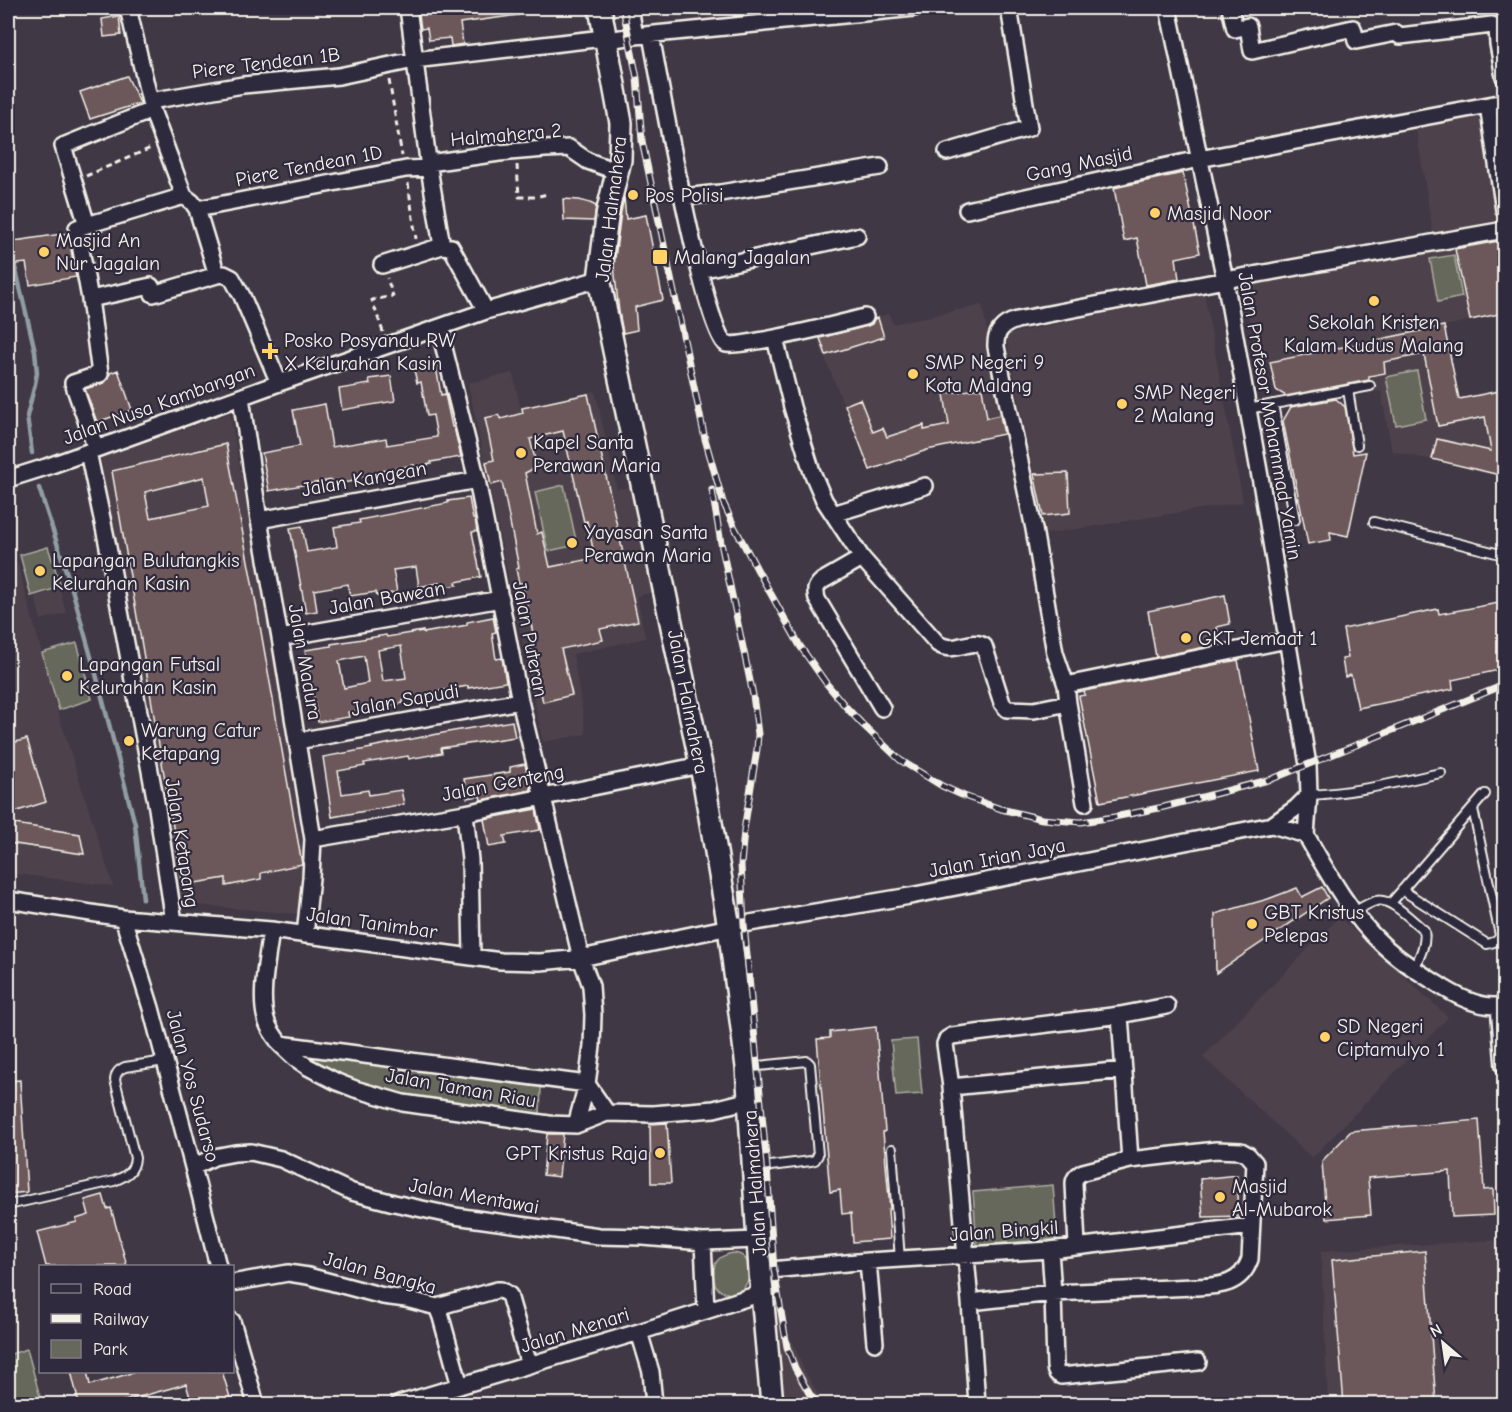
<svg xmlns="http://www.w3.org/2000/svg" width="1512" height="1412" viewBox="0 0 1512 1412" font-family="'Comic Neue',sans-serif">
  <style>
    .built { fill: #4e424c }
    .green { fill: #65685a; stroke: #acaca1; stroke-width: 1.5 }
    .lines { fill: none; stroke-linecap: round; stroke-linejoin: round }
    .stream { stroke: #909ea3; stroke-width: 4.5 }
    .building { fill: #6c585a; stroke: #f4f1e8; stroke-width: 1.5; fill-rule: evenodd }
    .lane-casing { stroke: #f4f1e8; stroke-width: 12 }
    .street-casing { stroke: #f4f1e8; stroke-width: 20 }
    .secondary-casing { stroke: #f4f1e8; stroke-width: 26 }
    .path { stroke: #f4f1e8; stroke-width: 3; stroke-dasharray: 6 4.5; stroke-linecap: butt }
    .lane { stroke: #2f2a3d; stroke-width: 8 }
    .street { stroke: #2f2a3d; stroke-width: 15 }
    .secondary { stroke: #2f2a3d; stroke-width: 21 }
    .rail-casing { stroke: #f4f1e8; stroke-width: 7 }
    .rail { stroke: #2f2a3d; stroke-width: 4.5; stroke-dasharray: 14; stroke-linecap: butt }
    .poi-dot { fill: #ffd166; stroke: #2f2a3d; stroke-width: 2 }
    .labels { text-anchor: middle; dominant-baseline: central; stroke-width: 4.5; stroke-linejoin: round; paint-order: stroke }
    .street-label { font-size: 20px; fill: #f4f1e8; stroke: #2f2a3d }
    .poi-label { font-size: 20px; fill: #f4f1e8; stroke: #2f2a3d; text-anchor: start }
  </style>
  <rect width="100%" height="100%" fill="#413846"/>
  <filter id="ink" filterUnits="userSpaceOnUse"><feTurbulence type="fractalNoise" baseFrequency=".0167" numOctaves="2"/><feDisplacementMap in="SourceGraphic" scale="12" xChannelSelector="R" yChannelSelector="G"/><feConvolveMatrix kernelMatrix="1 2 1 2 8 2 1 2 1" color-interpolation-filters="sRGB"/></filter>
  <g filter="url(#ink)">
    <path class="built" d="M1485,109L1498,220L1433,233L1415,122Z
      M1497,236L1504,313L1444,326L1459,399L1504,391V476L1392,451L1381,391L1372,392L1362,343L1259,364L1243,293L1251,284Z
      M1204,293L1243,502L1046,534L1006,335Z
      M982,305L1007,433L927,450L870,470L815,333L889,314L893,324Z
      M513,373L520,407L595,391L617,489L631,487L653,592L637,596L645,638L573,654L586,734L543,742L468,383Z
      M230,413L278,686L306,867L299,914L174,903L158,792L101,458Z
      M17,562L58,713L113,886L8,873V565Z
      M60,590L66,613L41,620L35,596Z
      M1339,917L1448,1017L1312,1158L1203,1057Z
      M1499,1240L1504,1310V1404H1328L1321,1251Z
      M787,1334L793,1342L803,1368L824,1404H783L778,1344L780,1339Z"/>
    <path class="green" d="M1454,255L1462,297L1438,302L1430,259Z
      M1417,371L1426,419L1396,425L1386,377Z
      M564,485L577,545L548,551L535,492Z
      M48,547L61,587L31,596L20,555Z
      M77,643L92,699L59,710L42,653Z
      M917,1039L922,1094L896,1096L891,1041Z
      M317,1054L480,1079L541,1087L540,1116L411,1097L358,1081L312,1062L311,1061L313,1057Z
      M1053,1185L1057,1239L977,1245L973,1192Z
      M733,1253C762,1254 749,1307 721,1291C711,1285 711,1265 720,1258C724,1255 729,1254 733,1253Z
      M27,1349L42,1404H8V1355Z"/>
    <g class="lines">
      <path class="stream" d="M8,226L10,240
        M15,266L35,351L37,373L35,384L27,416L32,453
        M39,488L72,589L97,678L135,824L143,899"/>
    </g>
    <path class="building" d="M418,8H518V15L460,23L463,44L451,46L450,38L429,40L427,28L421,29Z
      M732,8H780V12L734,16Z
      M119,16L121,35L104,37L102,19Z
      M127,76L140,103L90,119L80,92Z
      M1183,173L1200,253L1176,258L1179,279L1146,285L1137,238L1124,241L1114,188Z
      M624,197L626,219L646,215L663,300L635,307L637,330L623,333L619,312L614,266L621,212Z
      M563,199L579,200L590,203L596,206L594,221L564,220Z
      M68,233L76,277L30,285L26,263L8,265V242Z
      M1504,240V253H1499L1504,313L1470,320L1455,249Z
      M878,318L884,337L826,355L820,338L867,326L872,324L874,319Z
      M1444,326L1459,399L1504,390V476L1432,459L1437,439L1491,451L1485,417L1438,426L1424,354L1384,362L1385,373L1369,376V380L1286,396L1276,390L1270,362Z
      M435,361L441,395L445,394L452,427H454L461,457L431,462V464L414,467V465L382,471L383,473L353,478L354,481L332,485L331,480L269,491L262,453L300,446L293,410L325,404L332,447L386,438L387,445L437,437L433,415L427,416L421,382L417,383L413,365Z
      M118,370L132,410L97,422L85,389L104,383L109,378L110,373Z
      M391,376L395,401L342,410L339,389L370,384L369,379Z
      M982,388L987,418L1000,415L1004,434L927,450L870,470L845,405L860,399L873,432L883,428L887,437L924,425V430L949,425L944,394Z
      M588,394L638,621L600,629L603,640L561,649L572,695L543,702L528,634L533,633L522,583H519L516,569L519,568L502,482L491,485L486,462L494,460L485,418L498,415L501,419L523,413L522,408ZM563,431L584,522L587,521L595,558L550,567L542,532L537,534L525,473L537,467L530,439Z
      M1336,399L1345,407L1353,454L1366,452L1348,536L1330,532L1331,540L1308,544L1283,421L1291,407Z
      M226,444L257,609L302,864L261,873V879L226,886V878L183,885L112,471ZM204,477L209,506L150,518L145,492Z
      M1068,473L1070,513L1043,516L1034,474Z
      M469,498L473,519H475L477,531L472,532L481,577L456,582L457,585L440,588L439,583L419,587L416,567L393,570L397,592L377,596L376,592L350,596L348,584L314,590L317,611L306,613L290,528L302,526L307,552L337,547L334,527L360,523L359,520L448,503V501Z
      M1225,595L1230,624L1217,627L1220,644L1156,657L1148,611Z
      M1504,602V669L1452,680L1453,689L1358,708L1351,675L1345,677L1342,659L1348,658L1343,629L1438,609L1439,614Z
      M493,617L496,632L492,633L496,659L502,658L506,682L468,688V686L434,692L435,694L403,700V703L348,712L349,717L318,722L305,650L331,646V644L356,640L386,635L387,637L423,631V633L467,625V622ZM401,646L406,678L383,681L378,650ZM364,656L368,683L344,688L339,661Z
      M1238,660L1259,771L1100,802L1079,696L1085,695L1084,691Z
      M512,721L515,737L441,748L442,753L409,759L408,756L364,763L365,766L338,771L342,794L368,790L369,795L401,790L404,804L332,817L323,757L372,748L371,747L448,732Z
      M27,739L46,802L8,814V744Z
      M525,764L531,790L481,800L480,796L467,798L464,779L510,772V767Z
      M536,809L540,830L504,836L506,844L489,847L484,819Z
      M8,823L80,834L84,854L8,843Z
      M1322,887L1328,898L1216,973L1215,914L1268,899L1297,888L1302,897Z
      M876,1027L885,1131L883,1132L890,1209L888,1210L890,1239L853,1242L851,1213L842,1214L840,1190L830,1192L817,1039L830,1038V1032Z
      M20,1080L27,1192L8,1194V1081Z
      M1479,1120L1484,1190L1493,1189L1494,1215L1452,1217L1450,1171L1368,1178L1371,1215L1326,1219L1322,1161L1351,1131Z
      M667,1123L671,1183H651L650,1124Z
      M547,1134H563L559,1177L543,1175Z
      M1237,1175L1239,1216L1203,1217L1200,1179Z
      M103,1195L107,1209L111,1208L127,1266H46L37,1232L77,1222L76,1219L89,1215L85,1200Z
      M1425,1251L1436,1404H1344L1332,1260Z
      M71,1371H87L90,1385L138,1371H222L232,1404H192L186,1384L114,1404H79Z"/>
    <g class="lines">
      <g class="lane-casing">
        <path id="lane" d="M1348,390L1357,445
          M1273,404L1295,520
          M1248,409L1370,386
          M1374,522L1504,555
          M1309,795C1354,793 1398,782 1441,773
          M1402,890L1487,944C1494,942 1498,942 1500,935L1473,809
          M1391,903L1485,794
          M1354,912C1361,908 1368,903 1376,901C1391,897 1412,921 1424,930C1427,943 1419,958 1414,969
          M749,1067L807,1061L810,1064L818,1155L815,1160L811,1161L754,1168
          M892,1149L900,1260
          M8,1205L114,1181C126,1176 134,1172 135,1158L115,1080C116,1073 118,1070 125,1067L165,1061"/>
      </g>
      <g class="street-casing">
        <path id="street" d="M128,8L152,110L184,196L192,202L197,209L217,275
          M408,8L429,168L442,246
          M630,8L635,36
          M1168,8L1225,280L1262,488L1308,765L1309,795L1306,835
          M1230,8L1235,29L1248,26L1252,51L1353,28L1356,41L1396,33L1400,36L1492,25L1497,29L1498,44L1504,77
          M651,35C658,74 705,334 726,344C737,349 846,322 865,317
          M150,101L243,85L339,76L414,60L595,39L607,40L635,36L914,8
          M1488,105L1504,102
          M947,152L1029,128L1009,8
          M429,163L499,153L545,149L569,148L588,161L618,172
          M683,197L720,193L880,167
          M197,209L406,169L429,168
          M967,210L1199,159L1488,105L1504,210
          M87,225L63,146L152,110
          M382,265L442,246L451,247L486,311
          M700,270L857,236
          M90,299L151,286L153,294L217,275L224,274L232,278L242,296L279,383
          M439,328L477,480L520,701L581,958L591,986L593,1015L592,1046L587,1084L576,1125
          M775,338L792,407L812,472L824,500L862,558L938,644C955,655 970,637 984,646L1002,703L1007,709L1034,710L1068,703L1066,685L1055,653L1034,529L996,347C995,331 1003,324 1017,320L1225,280L1504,230
          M241,397L259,520L280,638L313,839L311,878L305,935
          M96,449L73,383L100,374L90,299L77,228L184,196
          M88,452L107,542L157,808L174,922
          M8,479L46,467L279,383L486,311L599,279
          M833,514L925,486
          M259,520L477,480
          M862,558L822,581C815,587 815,590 817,599L882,708
          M280,638L501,599
          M1066,685L1287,640
          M1068,703L1085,803
          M297,741L520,701
          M465,813L470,860L472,957
          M1272,825L1306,835
          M1306,835C1327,872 1352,917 1383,945C1399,960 1417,971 1436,983C1454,995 1481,1010 1504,1005
          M313,839L465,813L701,765
          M8,900L123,918L271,930L501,961L540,962L581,958L744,924L910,896L1272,825L1296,808L1309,795
          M123,918L151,1008L193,1167L218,1266
          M271,930C268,955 259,995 266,1019C268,1029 275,1036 280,1044
          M1499,1006L1504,1066
          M1120,1015L1167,1006
          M951,1087L1124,1070
          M607,1113L587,1084L280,1044L295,1058L308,1067L337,1082L355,1089L403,1103L549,1124L576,1125L607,1113L653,1114L714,1109L750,1100
          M193,1167L214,1157L235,1153L251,1152L281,1159L352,1192L394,1203L455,1216L599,1236L643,1237L703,1242L758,1240
          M703,1242L706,1311
          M1077,1246L1074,1184C1074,1178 1077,1175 1083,1172L1130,1160L1216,1150L1241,1151L1248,1155L1255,1163L1250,1259C1241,1286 1218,1286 1194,1287L1053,1293L970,1302L951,1087L945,1044L947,1039L952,1036L1120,1015L1130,1160
          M1050,1250L1053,1293L1055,1366C1055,1371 1056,1374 1061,1376L1198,1362
          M868,1261L875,1343
          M760,1271L868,1261L1050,1250L1251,1226
          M232,1283L288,1273L308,1276L383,1296L406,1299L437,1307L441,1317L460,1386
          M970,1302L977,1404
          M437,1307L497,1290H501L509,1295L529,1365
          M232,1321L256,1404
          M639,1332L651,1372L654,1404
          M399,1404L639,1332L762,1293"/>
      </g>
      <g class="secondary-casing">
        <path id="secondary" d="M600,8L621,123L620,160L608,210L599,279L701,765L729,927L747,1067L760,1271L772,1404"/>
      </g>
      <path class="path" d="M389,80L402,156
        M517,165L519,197H535L547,194
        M86,176L151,148
        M408,183L416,239
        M383,332L372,300L393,296L387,278"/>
      <use href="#lane" class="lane"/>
      <use href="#street" class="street"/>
      <use href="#secondary" class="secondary"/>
      <g class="rail-casing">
        <path id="rail" d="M623,8L637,78L642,141L705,439L723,502L735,528L758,571L800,646L826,683L846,707L862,724L900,760L942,786L964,796L1001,809L1042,819L1081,822L1114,817L1164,807L1272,779L1504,685
          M712,490L721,543L753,695L758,734L757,749L744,830L741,865L744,924L767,1167L774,1270L787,1347L795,1368L809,1393L817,1404"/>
      </g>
      <use href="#rail" class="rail"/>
    </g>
  </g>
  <g class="poi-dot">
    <circle cx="633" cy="195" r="6"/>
    <circle cx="1155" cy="213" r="6"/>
    <circle cx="44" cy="252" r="6"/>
    <rect x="652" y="249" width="16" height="16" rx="3"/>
    <circle cx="1374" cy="301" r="6"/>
    <path d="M267 342h6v6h6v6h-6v6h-6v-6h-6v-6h6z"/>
    <circle cx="913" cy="374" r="6"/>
    <circle cx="1122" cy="404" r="6"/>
    <circle cx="521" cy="453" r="6"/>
    <circle cx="572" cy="543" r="6"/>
    <circle cx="40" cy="571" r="6"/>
    <circle cx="1186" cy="638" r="6"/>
    <circle cx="67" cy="676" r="6"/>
    <circle cx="129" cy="741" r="6"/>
    <circle cx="1252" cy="924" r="6"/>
    <circle cx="1325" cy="1037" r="6"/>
    <circle cx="660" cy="1153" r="6"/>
    <circle cx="1220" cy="1197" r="6"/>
  </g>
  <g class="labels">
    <g class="street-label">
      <text transform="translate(266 63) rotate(-7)">Piere Tendean 1B</text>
      <text transform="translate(506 135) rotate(-5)">Halmahera 2</text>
      <text transform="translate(1079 164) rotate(-12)">Gang Masjid</text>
      <text transform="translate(309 166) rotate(-11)">Piere Tendean 1D</text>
      <text transform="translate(611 209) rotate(-83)">Jalan Halmahera</text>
      <text transform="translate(159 404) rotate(-20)">Jalan Nusa Kambangan</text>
      <text transform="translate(1270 416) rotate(80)">Jalan Profesor Mohammad Yamin</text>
      <text transform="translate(364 479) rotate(-10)">Jalan Kangean</text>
      <text transform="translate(387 598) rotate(-10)">Jalan Bawean</text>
      <text transform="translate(530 639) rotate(79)">Jalan Puteran</text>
      <text transform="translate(305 662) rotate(80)">Jalan Madura</text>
      <text transform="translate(405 700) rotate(-10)">Jalan Sapudi</text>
      <text transform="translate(688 702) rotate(79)">Jalan Halmahera</text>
      <text transform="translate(503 783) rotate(-11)">Jalan Genteng</text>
      <text transform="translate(182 843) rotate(81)">Jalan Ketapang</text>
      <text transform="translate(997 858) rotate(-11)">Jalan Irian Jaya</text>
      <text transform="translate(372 923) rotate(8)">Jalan Tanimbar</text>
      <text transform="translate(193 1086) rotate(75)">Jalan Yos Sudarso</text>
      <text transform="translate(461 1088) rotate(10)">Jalan Taman Riau</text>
      <text transform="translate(755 1183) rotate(-94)">Jalan Halmahera</text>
      <text transform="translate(474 1196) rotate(10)">Jalan Mentawai</text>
      <text transform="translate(1004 1231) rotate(-4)">Jalan Bingkil</text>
      <text transform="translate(380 1273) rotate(15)">Jalan Bangka</text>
      <text transform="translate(575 1330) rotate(-17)">Jalan Menari</text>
    </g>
    <g class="poi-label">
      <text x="645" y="195">Pos Polisi</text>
      <text x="1167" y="213">Masjid Noor</text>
      <text x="56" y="240">Masjid An<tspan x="56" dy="23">Nur Jagalan</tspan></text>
      <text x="674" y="257">Malang Jagalan</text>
      <text x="1374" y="322" text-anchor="middle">Sekolah Kristen<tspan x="1374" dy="23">Kalam Kudus Malang</tspan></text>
      <text x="284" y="340">Posko Posyandu RW<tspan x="284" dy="23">X Kelurahan Kasin</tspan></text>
      <text x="925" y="362">SMP Negeri 9<tspan x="925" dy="23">Kota Malang</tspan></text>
      <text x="1134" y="392">SMP Negeri<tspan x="1134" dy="23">2 Malang</tspan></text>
      <text x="533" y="442">Kapel Santa<tspan x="533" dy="23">Perawan Maria</tspan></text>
      <text x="584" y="532">Yayasan Santa<tspan x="584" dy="23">Perawan Maria</tspan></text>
      <text x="52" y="560">Lapangan Bulutangkis<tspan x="52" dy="23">Kelurahan Kasin</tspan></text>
      <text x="1198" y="638">GKT Jemaat 1</text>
      <text x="79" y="664">Lapangan Futsal<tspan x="79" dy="23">Kelurahan Kasin</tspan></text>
      <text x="141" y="730">Warung Catur<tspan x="141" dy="23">Ketapang</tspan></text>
      <text x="1264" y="912">GBT Kristus<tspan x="1264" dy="23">Pelepas</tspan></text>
      <text x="1337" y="1026">SD Negeri<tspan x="1337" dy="23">Ciptamulyo 1</tspan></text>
      <text x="648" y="1153" text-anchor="end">GPT Kristus Raja</text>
      <text x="1232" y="1186">Masjid<tspan x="1232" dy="23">Al-Mubarok</tspan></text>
    </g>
  </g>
  <rect width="1512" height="1412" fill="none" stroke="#2f2a3d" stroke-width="30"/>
  <rect x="15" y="15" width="1482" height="1382" fill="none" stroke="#f4f1e8" stroke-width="2" filter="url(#ink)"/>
  <rect x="39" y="1265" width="195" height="108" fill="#2f2a3d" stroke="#7e7a81" stroke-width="1.5"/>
  <rect x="51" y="1284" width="30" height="9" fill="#2f2a3d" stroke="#7e7a81" stroke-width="1.5"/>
  <text x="93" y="1295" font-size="18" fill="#f4f1e8">Road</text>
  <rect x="51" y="1314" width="30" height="9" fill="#f4f1e8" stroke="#7e7a81" stroke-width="1.5"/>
  <text x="93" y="1325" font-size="18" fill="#f4f1e8">Railway</text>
  <rect x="51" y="1340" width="30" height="18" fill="#65685a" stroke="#7e7a81" stroke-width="1.5"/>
  <text x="93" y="1355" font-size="18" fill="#f4f1e8">Park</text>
  <g transform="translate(1443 1343) rotate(331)" stroke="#2f2a3d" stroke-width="4.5" paint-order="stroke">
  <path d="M0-4.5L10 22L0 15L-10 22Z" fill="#f4f1e8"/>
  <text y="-9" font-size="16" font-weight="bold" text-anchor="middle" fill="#f4f1e8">N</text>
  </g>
</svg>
